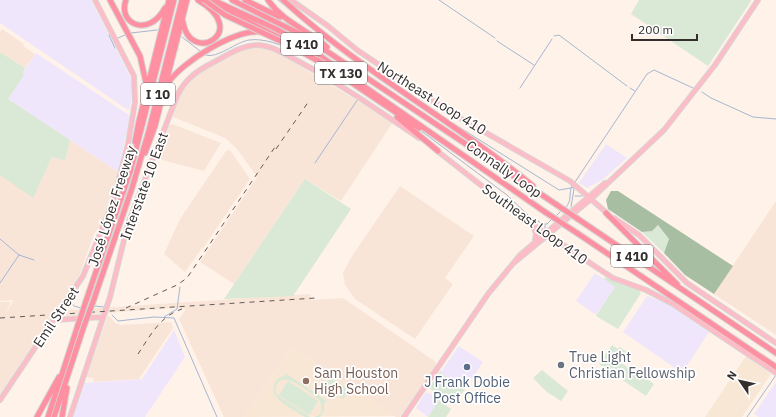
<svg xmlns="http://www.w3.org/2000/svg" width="776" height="417" viewBox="0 0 776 417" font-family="'IBM Plex Sans',sans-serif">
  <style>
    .commercial { fill: #f0e6fb }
    .built { fill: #f9e5d8 }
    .education { fill: #f9e7d6 }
    .green { fill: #dae8d6 }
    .forest { fill: #a8bea3 }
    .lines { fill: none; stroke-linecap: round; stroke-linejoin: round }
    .stream { stroke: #a6b6d2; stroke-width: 1 }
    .major-casing { stroke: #d6d5d5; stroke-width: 6 }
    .highway-casing { stroke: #d6d5d5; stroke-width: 7 }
    .major { stroke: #febcc7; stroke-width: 4 }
    .highway { stroke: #fe90a1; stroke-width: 5 }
    .rail { stroke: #615a56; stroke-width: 1; stroke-dasharray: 5 5; stroke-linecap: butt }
    .highway-bridge-casing { stroke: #d6d5d5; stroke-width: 7; stroke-linecap: butt }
    .highway-bridge { stroke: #fe90a1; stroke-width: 5 }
    .worship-dot { fill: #6b7280; stroke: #fff; stroke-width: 1.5 }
    .service-dot { fill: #5c6f8a; stroke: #fff; stroke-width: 1.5 }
    .education-dot { fill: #8d6e63; stroke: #fff; stroke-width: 1.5 }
    .labels { text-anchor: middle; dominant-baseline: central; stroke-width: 3.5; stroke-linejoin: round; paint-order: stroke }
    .shield { fill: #fff; stroke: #716d6b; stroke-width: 1 }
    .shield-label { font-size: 13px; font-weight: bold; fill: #342f2c }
    .street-label { font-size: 14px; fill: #342f2c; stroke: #fff }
    .worship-label { font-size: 14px; fill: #5b616d; stroke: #fff; text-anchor: start }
    .education-label { font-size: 14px; fill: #785e54; stroke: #fff; text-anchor: start }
    .service-label { font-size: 14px; fill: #4e5e75; stroke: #fff }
  </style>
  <rect width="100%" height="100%" fill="#fff2e9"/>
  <path class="commercial" d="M0,0H91L131,78L133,86L130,109L128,110L0,23Z
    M36,53L129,115L130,117L118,172L8,99L24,75L23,72Z
    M606,144L627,158L602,180L587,188L579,183Z
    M595,273L616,287L596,315L576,301Z
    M647,296L668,304L709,332L682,373L623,332Z
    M174,330L185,357L145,417H73L85,383L142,379Z
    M459,346L483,362L465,389L440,373Z
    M776,382V417H759L754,414Z
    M425,393H429L439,400L428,417L416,408Z"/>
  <path class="built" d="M2,29L24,44L23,46L35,54L25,68L0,52V32Z
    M263,48L278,53L393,122L341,201L305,179L234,284L200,262L257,177L237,149L225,138L173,117L172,114L181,93L198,74L209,66L246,49Z
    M172,124L221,143L204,171L155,158L168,126Z
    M70,140L118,172L109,205L99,229L95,232L79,276L56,311L310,294L311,300L343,298L436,362L435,367L400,417H396L292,347L244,417H224L179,319L186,309L174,308L52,317L0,394V302H11L5,314L14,300L0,301V175L33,197L52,157L65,161Z
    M230,150L250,179L203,248H202L185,272L164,254L180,219L226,151Z
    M400,186L474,236L445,278L453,284L415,339L355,299L345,285L343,273L352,256Z
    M776,201V335L714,294Z
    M108,315L115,323L121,325L171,322L173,328L139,379L94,382L93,378L86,377Z"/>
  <path class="education" d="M292,347L395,416L244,417Z
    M746,356L771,374L742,417H705Z"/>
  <path class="green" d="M639,0H750L751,1L708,66L631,14Z
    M0,52L25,68L23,72L24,75L8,99L70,140L65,161L52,157L33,198L0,175Z
    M305,179L351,209L293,296L224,299Z
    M658,225L669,239L664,253L642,232L652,231Z
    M605,277L638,289L641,293L618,329L596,316L615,287L604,279Z
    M612,345L618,349L620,347L627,352L620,362L642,377L645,373L649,375L647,379L654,384L646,396L599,364Z
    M441,370V373L465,389L454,405L429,388Z
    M542,370L568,391L561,401L547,392L533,378Z
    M285,373L327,401L324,403V410L320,417H314L319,415L322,410L320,401C313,394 286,372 278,382C275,386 275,390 276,394L310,417H305C295,410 266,398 275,383C277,379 280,377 285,376Z
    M330,377L349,390L343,399L324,386Z
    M288,381L318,401L309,415L279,395Z
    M439,400L451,409L446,417H428Z"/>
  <path class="forest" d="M611,191H618L733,266L714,294L685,275L664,253L669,239L658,225L652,231L642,232L608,209L606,200Z"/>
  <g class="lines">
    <path class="stream" d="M278,0L296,15
      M439,0L495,38
      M131,33L157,30
      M109,35L115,48
      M554,36L559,35L627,86
      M182,37L200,51
      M118,38L125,35
      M497,41L534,65
      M206,55C217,59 236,42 249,40C280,36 320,67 347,82
      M520,88L552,39
      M630,88L635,91
      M702,92L711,98L753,117L776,119
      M451,122L559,190L571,188
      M420,130L507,195L529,216L543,224H547L552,219
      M315,163L358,99
      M575,182L647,74L654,70L693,88
      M575,196H582
      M571,207L574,189L572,187
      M565,208C573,201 568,193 572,186
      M556,216L561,211
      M545,224V229
      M0,239L19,255L34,260
      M0,283L19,255
      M70,301L74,306L81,308
      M94,306L104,307
      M112,315L118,321L154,317L174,318L217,417
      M164,317L177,309L180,287
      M747,417L776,375"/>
    <g class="major-casing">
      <path id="major" d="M291,0L328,26L357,50L448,111L570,181L608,214
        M436,150L523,218L599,269L613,278L646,290L673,304L776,373
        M614,218L639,235L687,283L776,343
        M533,227L536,233L535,240
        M515,262L591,199L664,130L715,65L758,0
        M54,320L103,317
        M0,400L83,276L113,202L128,144L135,102L134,76L95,0
        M70,417L110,297L128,224L177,96C185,79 198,70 214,62C229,54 242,45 259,45C273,46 284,54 296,60C339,83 379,111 419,138
        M404,417L488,294L520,255L605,183"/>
    </g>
    <g class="highway-casing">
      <path id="highway" d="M110,0L140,56L146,83
        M126,0C117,23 148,39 165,8
        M213,0L274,28L300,42L545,212
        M232,0L304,36L557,205
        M245,0L280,17
        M268,0C283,22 308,30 327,47
        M283,0C360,71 453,120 533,186
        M211,3L290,43
        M183,22C190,66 252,32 198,0
        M324,64L419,128
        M168,83C182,62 236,28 262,32
        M397,117L438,151
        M135,142L139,121L169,0
        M145,153L155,126L187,0
        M606,213L677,284
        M578,219L776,353
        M577,233L776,367
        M94,299L132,188L148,134L182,0
        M86,301L131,169L174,0
        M37,417L59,377
        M48,417L78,325
        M54,417L84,326
        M62,417L67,388"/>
    </g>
    <use href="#major" class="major"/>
    <use href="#highway" class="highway"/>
    <path class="rail" d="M276,149L309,101
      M126,308L177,285L187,278L277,144
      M0,318L316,298
      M138,354C150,336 160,316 182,309"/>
    <g class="highway-bridge-casing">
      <path id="highway-bridge" d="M204,0L225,15L291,46L324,64
        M557,205L578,219
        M545,212L577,233
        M78,325L86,301
        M84,326L94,299"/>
    </g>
    <use href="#highway-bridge" class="highway-bridge"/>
  </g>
  <circle class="worship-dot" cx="561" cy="365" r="4"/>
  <circle class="service-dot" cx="467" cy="367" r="4"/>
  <circle class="education-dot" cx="306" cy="381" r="4"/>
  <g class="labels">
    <g class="shield">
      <rect x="281" y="33" width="42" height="22" rx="3"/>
      <rect x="315" y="62" width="52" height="22" rx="3"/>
      <rect x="141" y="83" width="34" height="22" rx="3"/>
      <rect x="611" y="245" width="42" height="22" rx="3"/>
    </g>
    <g class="shield-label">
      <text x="302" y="44">I 410</text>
      <text x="341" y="73">TX 130</text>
      <text x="158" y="94">I 10</text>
      <text x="632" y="256">I 410</text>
    </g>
    <g class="street-label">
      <text transform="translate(432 98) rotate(32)">Northeast Loop 410</text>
      <text transform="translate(504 169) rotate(35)">Connally Loop</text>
      <text transform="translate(144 186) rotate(-70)">Interstate 10 East</text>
      <text transform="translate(112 206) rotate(-72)">José López Freeway</text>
      <text transform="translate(535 224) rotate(36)">Southeast Loop 410</text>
      <text transform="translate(56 317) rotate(-56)">Emil Street</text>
    </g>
    <g class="worship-label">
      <text x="569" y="357">True Light<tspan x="569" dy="16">Christian Fellowship</tspan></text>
    </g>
    <g class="education-label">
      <text x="314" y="373">Sam Houston<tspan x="314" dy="16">High School</tspan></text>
    </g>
    <g class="service-label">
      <text x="467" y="382">J Frank Dobie<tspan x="467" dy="16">Post Office</tspan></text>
    </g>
  </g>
  <g transform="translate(740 381) rotate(304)" stroke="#ffffff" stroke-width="3" paint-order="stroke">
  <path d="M0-3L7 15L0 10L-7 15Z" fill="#342f2c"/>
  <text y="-6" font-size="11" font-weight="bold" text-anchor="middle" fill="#342f2c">N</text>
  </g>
  <path d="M632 34v6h65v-6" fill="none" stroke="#342f2c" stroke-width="2"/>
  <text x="638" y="34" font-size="12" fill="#342f2c" stroke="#ffffff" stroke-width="3" paint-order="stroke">200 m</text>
</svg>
